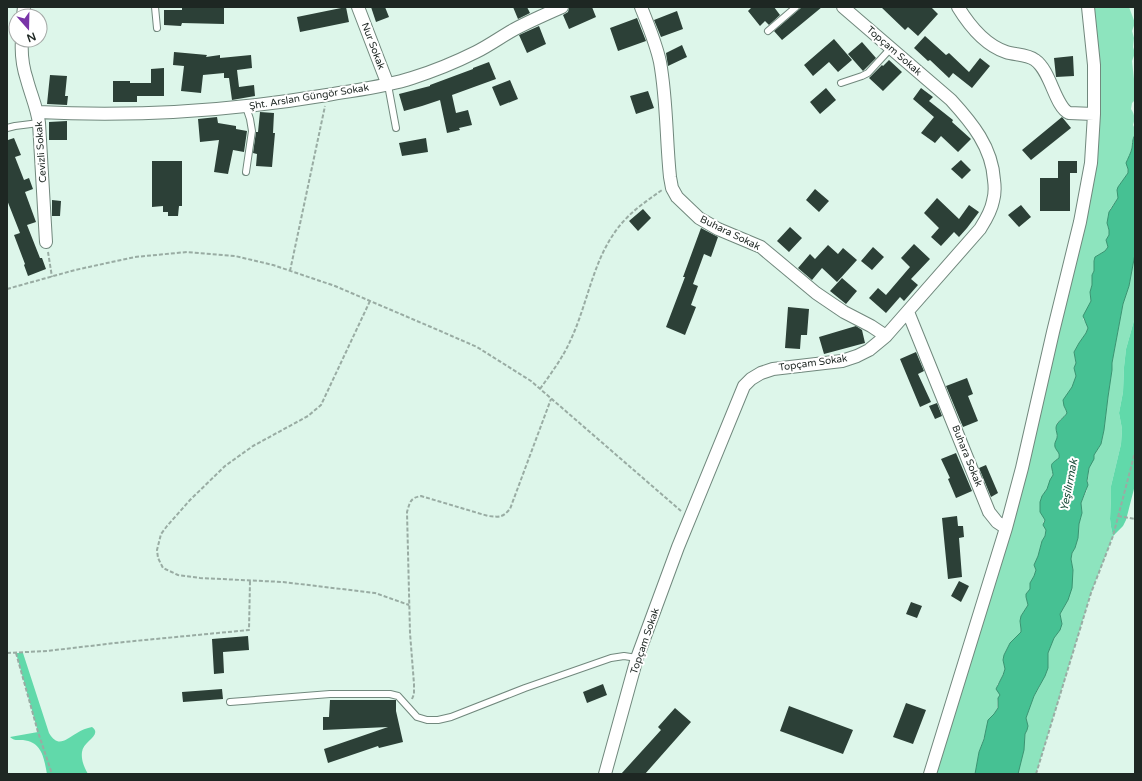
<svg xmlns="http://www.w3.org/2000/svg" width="1142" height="781" viewBox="0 0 1142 781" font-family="'Varela Round',sans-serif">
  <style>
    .green { fill: #8de4be }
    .forest { fill: #61d9aa }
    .water { fill: #46c193; stroke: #3a9371 }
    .building { fill: #2c4037 }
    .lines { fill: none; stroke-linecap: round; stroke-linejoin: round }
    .service-casing { stroke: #71887d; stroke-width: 8 }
    .minor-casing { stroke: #71887d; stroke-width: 14 }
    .path { stroke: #99aca3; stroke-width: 2; stroke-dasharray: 4 2; stroke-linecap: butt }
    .service { stroke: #fff; stroke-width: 6 }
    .minor { stroke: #fff; stroke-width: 12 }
    .labels { text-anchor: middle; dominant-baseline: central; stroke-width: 4; stroke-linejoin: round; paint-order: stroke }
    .street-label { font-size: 10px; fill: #1e2723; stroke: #fff }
    .water-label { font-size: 11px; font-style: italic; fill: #1d4f3c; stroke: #fff }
  </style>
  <rect width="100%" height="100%" fill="#ddf6ea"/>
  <path class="green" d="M1088,7H1129L1135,23L1132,31L1134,38L1133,47L1135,53L1132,61L1134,79L1135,81V100L1132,103L1131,109C1135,115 1135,119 1133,125L1135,129V135L1132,142V147L1130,156L1127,160L1128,173L1118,187V198L1110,209L1107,225L1109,230V235L1106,240L1108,247L1105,251L1098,255L1094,261V271L1092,275L1093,281L1090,292L1091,301L1083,319L1087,324L1088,328L1086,333L1079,343L1074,352L1076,364L1074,368L1077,376L1072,387L1065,398L1064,406L1066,410L1067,413L1057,423L1056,427L1060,454L1059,458L1056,460C1052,474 1052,484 1042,496L1043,516L1045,520L1043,522L1046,530L1045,536L1042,541L1038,556L1034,565L1036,570L1034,576L1030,583V589L1026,594V597L1028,605L1021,616L1020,621L1021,629V632L1010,643L1004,655L1003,660L1005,669L1000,681L997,685L998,691L1000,695C994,703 1002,709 991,717L979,752L975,774H930L980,613L1091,163Z
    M1135,254V317L1126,349L1124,367L1123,392L1119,413L1122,429L1121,444L1111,486V497L1110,519L1111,527L1113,536L1091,593L1036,774H1018L1024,750L1025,734L1027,730L1028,726L1026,718L1034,696L1039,688L1048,668V653L1054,638L1060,629L1062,624L1060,614L1068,600L1073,570L1071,559L1072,553L1075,548L1078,538L1079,524L1082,513L1081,503L1087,490L1089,468L1094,455L1101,444L1104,430L1108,397L1112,370V363L1123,304L1129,286Z"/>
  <path class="forest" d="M1135,317V485L1126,520L1123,526L1113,536L1111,527L1110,519L1111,497V486L1121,444L1122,429L1119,413L1123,392L1124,367L1126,349Z
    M16,653H23L49,733C58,748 65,740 77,733C81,730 87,728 92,727C103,735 83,741 82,752C81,760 84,767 88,774H47C44,758 42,742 23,740C17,740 14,741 10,737L38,732Z"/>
  <path class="water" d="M1135,135V254L1129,286L1123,304L1112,363V370L1108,397L1104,430L1101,444L1094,455V459L1089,468L1087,481L1088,485L1081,503L1082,513L1079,524L1078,538L1075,548L1072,553L1071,559L1073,570L1072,588L1068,600L1060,614L1062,624L1060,630L1054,638L1048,653V668L1045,676L1034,696L1026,718L1028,726L1027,730L1025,734L1024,750L1018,774H975L979,752L984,739L988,720L994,714L998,708V698L1000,695L996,689L1003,675L1005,669L1003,660L1004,655L1010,643L1021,632V629L1020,621L1021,616L1028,605L1026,597V594L1030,589V583L1034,576L1036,570L1034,565L1038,556L1042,541L1045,536L1046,530L1043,525L1045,520L1040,512V502L1042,496L1047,489L1050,480L1053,475C1052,464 1048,466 1059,458C1060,452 1057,452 1055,447C1054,443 1056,441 1057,438C1058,434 1056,432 1056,428C1056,422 1064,418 1067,413L1066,410L1064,406L1063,400L1072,387L1076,376L1074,368L1076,363L1074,352L1079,343L1086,333L1088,328L1083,316L1091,301L1090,292L1092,285V275L1094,271V261L1095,257L1105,251L1108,247L1106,240L1109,235V230L1107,223L1109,212L1118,198L1117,190L1118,187L1128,173V169L1126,163C1128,158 1131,153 1132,148C1133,142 1132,140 1135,135Z"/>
  <path class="building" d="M182,7H224V24L182,23L181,26L164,25V10H182Z
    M346,7L349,22L300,32L297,17Z
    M371,7H385L389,17L376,22Z
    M513,7H527L530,13L518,19Z
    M572,7H592L596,17L569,29L563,15L568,12L569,8Z
    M752,7H774L780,15L769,25L765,21L760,26L748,11Z
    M802,7H822L782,40L774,31Z
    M881,7H931L938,14L918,36L908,27L905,30Z
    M677,11L683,29L661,37L654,20Z
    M637,18L646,41L618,51L610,28Z
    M539,26L546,44L527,53L519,35Z
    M925,36L946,55L949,53L969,72L980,58L990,66L972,88L953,73L949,78L930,60L928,61L914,48Z
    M834,39L852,60L838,72L829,62L813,76L804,65Z
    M862,42L876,58L863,71L848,54Z
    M682,45L687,57L668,66L666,53Z
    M174,52L207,55L206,57L220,55V58L251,55L252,68L237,70L239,87L254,85L255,96L232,100L229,78H224V73L203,75L201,93L181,91L184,66L173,65Z
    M1073,56L1074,76L1056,77L1054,58Z
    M889,60L902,72L883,91L869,78L882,65L883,66Z
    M489,62L496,79L452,95L456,113L468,110L472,125L459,128L460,130L447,133L440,100L422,106L404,111L399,94L430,86V85L473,69V68Z
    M164,68V96H137V102H113V81H130V83H151V69Z
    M50,75L67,76L65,96H68L67,105L47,104Z
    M510,80L518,99L500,106L492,87Z
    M826,88L836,100L820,114L810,102Z
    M921,88L933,97L929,101L953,120L952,122L971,139L958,152L941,136L935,143L921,133L934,117L913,99Z
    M648,91L654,108L636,114L630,96Z
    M260,112L274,113L273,133H275L272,167L256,166L257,154L253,153L256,132H258Z
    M217,117L218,123L236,126V129L247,131L244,152L233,150L228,174L214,172L219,140L200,142L198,119Z
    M1062,117L1071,128L1031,160L1022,150Z
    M67,121V140H49V122Z
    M14,138L21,155L15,157L24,180L29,178L33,189L25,192L36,222L27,225L40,258H42L46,269L28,276L24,265L25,264L14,235L20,233L7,200V139L8,140Z
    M426,138L428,152L402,156L399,143Z
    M961,160L971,170L962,179L951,169Z
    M152,161H182V206H179L178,216H168V212H163V206L152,207Z
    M1058,161H1077V173H1070V211H1040V178H1058Z
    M815,189L829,201L819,212L806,200Z
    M937,198L959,219L969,205L979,212L967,228L959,237L954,232L941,246L931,237L939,228L924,213Z
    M52,200L61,201L60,216H52Z
    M1021,205L1031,217L1019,227L1008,215Z
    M643,209L651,218L638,231L629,221Z
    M790,227L802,238L789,252L777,241Z
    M701,228L718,237L711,257L704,254L693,284L698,286L691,305L696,307L685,335L666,327L685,277H683Z
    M914,244L930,259L911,279L918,285L904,301L900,297L886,313L869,298L878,288L886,295L910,267L901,258Z
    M828,245L838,254L843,248L857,260L837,282L822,268L812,280L798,268L810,254L815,259Z
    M873,247L884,257L872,270L861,261Z
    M842,278L857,291L846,304L830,291Z
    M788,307L809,309L807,335H801L800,349L785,348Z
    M856,326L862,330L865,343L824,354L819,337Z
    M916,352L924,371L918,374L931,402L920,407L900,359Z
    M967,378L973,394L968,396L978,421L963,427L946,386Z
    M937,403L942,416L935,419L929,406Z
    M956,453L972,491L956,498L948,479L950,478L941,459Z
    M986,465L998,493L991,497L979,468Z
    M957,516L958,526H963L964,537L959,538L962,577L948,579L942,518Z
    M959,581L969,586L961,602L951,596Z
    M911,602L922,606L917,618L906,614Z
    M248,636L249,650L223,652L224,673L214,674L212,639Z
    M603,684L607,695L587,703L583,692Z
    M222,689L223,699L183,702L182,692Z
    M330,700H396V711L403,742L379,748L378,746L328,763L324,749L388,727L323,730V717H329Z
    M906,703L926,710L913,744L893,737Z
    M789,706L853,730L843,754L780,731Z
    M675,708L691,722L645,774H621L661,730L658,727Z"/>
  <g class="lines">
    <g class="service-casing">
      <path id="service" d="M155,7L157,28
        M768,31L796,7
        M841,83L862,76L868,73L891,48
        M388,85L396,128
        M246,107L250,119L252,131L246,172
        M7,128L15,126L39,123
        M230,702L330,694H390L398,696L417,717L427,720H438L451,717L525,688L611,658L624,656L637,658"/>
    </g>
    <g class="minor-casing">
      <path id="minor" d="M358,7L388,85
        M641,7C648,25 656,43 660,62C667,100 666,139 670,177L672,188L677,197L699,218L718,229L761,247L816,293L844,312L871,326L886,336
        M958,7C969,25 985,45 1006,52C1015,55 1027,54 1035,60C1051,71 1055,107 1069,113L1094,114
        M23,16L24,7
        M22,40C21,53 23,68 27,80C31,95 37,108 39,123L46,242
        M38,112C134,117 231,111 327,95C355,90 385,87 412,78C434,71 456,62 476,52C490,45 502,36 515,29C530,21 546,14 562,7
        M908,312L989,512L997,522L1006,528
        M605,774L637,658L678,547L744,386L751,379L761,373L773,369L842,361L857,356L869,350L886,336L980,229C985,221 991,212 993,201C995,194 995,187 994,180C992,147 972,123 951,100L843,7
        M930,774L1006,528L1022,468L1053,332L1080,222L1091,163L1094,114V65L1088,7"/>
    </g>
    <path class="path" d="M48,252L52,277
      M290,271L325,106
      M7,289L75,270L135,257L187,252L235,256L273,265L335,286L438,330L477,347L531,381L681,511
      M370,301L321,405L308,416L253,446L225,466L190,500L167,526L161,534L157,550L158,558L163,568L178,575L200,578L283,582L375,593L409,605
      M540,389C552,372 564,356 572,337C589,299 594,255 622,223C633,210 648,200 662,190
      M1118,516L1135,519
      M7,653L47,651L124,642L249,630L250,581
      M16,653L38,732L52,774
      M412,699L414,694V684L410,633L407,512C410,502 410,498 421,496L488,516C500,517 502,518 510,509L551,399
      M1036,774L1091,593L1113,536L1135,452"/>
    <use href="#service" class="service"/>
    <use href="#minor" class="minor"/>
  </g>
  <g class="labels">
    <g class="street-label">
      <text transform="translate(373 46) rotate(69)">Nur Sokak</text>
      <text transform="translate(894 51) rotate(41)">Topçam Sokak</text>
      <text transform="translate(309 97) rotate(-9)">Şht. Arslan Güngör Sokak</text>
      <text transform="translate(41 152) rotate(-94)">Cevizli Sokak</text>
      <text transform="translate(730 233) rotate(26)">Buhara Sokak</text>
      <text transform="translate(813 363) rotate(-8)">Topçam Sokak</text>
      <text transform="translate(967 456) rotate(68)">Buhara Sokak</text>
      <text transform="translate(645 641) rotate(-71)">Topçam Sokak</text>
    </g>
    <g class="water-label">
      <text transform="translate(1069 485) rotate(-79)">Yeşilırmak</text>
    </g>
  </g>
  <rect width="1142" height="781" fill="none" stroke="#1e2723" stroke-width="16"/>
  <g transform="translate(28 28) rotate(160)"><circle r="19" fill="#ffffff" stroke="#a5a9a7"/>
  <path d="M0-3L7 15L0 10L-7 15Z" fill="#7934a8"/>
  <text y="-6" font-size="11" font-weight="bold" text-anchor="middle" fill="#1e2723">N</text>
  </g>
</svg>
